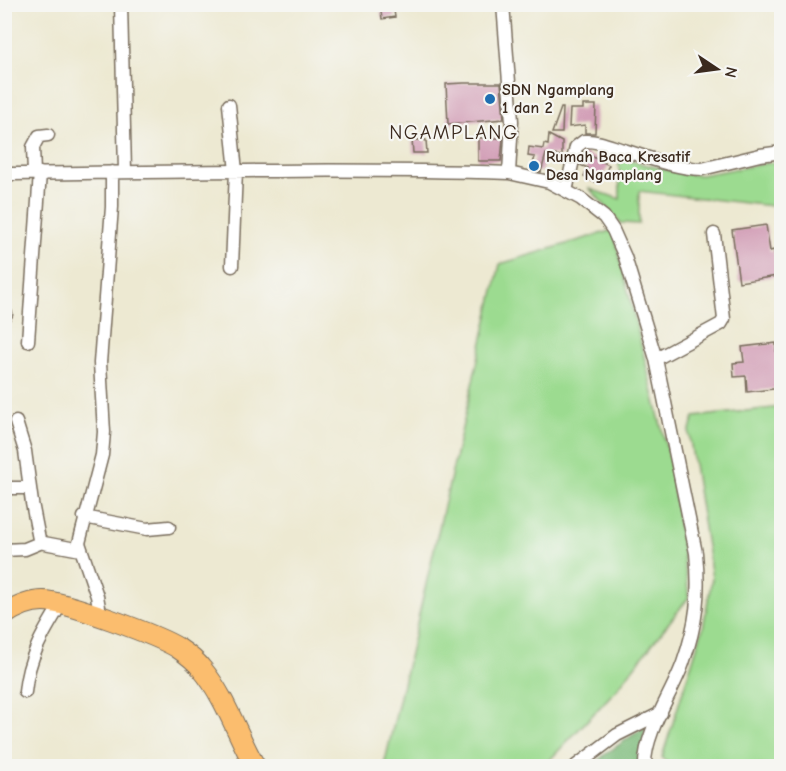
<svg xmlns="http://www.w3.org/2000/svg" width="786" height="771" viewBox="0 0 786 771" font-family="'Comic Neue',sans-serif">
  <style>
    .green { fill: #9cdb90; stroke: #6c8257; stroke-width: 1.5 }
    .forest { fill: #7dbb7a; stroke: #5c724c; stroke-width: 1.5 }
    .building { fill: #d3a0b8 }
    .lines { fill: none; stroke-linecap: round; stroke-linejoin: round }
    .street-casing { stroke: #796d5d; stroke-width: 15 }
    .primary-casing { stroke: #796d5d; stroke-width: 22 }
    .street { stroke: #fff; stroke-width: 12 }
    .primary { stroke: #fbbd6e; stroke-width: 20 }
    .poi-dot { fill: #1f6fb2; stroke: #f6f6f2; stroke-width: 2 }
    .labels { text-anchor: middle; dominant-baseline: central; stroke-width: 4.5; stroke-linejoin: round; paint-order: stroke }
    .poi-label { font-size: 16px; font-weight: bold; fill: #3b2a1e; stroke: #f6f6f2; text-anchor: start }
    .quarter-label { font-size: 20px; letter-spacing: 1.5px; fill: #3b2a1e; stroke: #f6f6f2 }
  </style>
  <rect width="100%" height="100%" fill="#f6f6f2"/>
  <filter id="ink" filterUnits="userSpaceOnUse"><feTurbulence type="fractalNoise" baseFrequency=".0167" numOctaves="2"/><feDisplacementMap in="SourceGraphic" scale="12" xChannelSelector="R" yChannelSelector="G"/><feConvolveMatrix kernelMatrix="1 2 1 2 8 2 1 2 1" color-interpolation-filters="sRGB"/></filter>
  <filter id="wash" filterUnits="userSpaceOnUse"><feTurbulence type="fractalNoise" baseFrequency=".008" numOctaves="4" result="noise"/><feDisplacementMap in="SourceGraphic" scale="24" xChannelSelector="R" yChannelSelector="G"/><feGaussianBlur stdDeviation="1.35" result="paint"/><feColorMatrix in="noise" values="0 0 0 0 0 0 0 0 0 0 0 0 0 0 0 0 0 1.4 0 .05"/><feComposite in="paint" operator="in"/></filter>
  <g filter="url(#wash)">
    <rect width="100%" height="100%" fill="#ede9d2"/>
    <path class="green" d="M619,158L683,174L701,175L781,161V207L639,191V224L621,223L590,189L620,199Z
      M613,230L669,458L689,597L617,689L544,766H384L500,264Z
      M781,407V766H670L662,757L703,628L712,578L689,433L694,417Z"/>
    <path class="forest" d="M646,726L640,766H594L604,755Z"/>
    <g id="blocks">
      <path class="building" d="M380,4H393L395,17L382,19Z
        M464,83H501L504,119L448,124L446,84Z
        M583,105H596L595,133H585V125L569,127L570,109H583Z
        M561,108H563L562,133H552Z
        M549,135L562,142V156L546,154L541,172L531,170L535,157L528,156L529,147L543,149L544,144L548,145Z
        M478,138H503L501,161H478Z
        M412,140H426L427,153H413Z
        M583,152L609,165L603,176L598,174L594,182L584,176L588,168L580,165Z
        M766,225L770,251L774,250L777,276L739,282L732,230Z
        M776,343V351L782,350V388L747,392L746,376L734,377L733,363L744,362L742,347Z"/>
    </g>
  </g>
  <g filter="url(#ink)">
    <use href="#blocks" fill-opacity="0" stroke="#796d5d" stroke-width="1.5"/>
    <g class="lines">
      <g class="street-casing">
        <path id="street" d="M121,4L125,171
          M503,4L512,121L509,173L549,182L581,199L604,217L613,230L625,257L656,359L696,553C700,594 697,623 683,663C672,694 644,733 645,766
          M229,105L236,171L232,266
          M34,173L33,147L39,136L48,135
          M4,174C173,172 341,168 509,173
          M566,191L576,147L584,141C596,140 608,145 620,149C646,157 675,168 702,169L760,155L782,152
          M4,313L6,314
          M28,341L40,173
          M656,359L721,324L724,319L714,234
          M16,422L25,451L32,503L39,539L44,543L81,550
          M4,488H29
          M84,517L147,529L169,527
          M4,550L25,549L42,542
          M101,618L97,596L79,543L102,455L104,432L100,363L112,207V172
          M25,692C28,658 43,633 61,604
          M576,766L617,735L661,713"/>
      </g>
      <g class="primary-casing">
        <path id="primary" d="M4,615C16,607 30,601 43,601C65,601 159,636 178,648C187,654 196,661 202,669C226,698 237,735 255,766"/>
      </g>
      <use href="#street" class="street"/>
      <use href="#primary" class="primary"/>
    </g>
  </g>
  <g class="poi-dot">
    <circle cx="490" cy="99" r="6"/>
    <circle cx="534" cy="166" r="6"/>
  </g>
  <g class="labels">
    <g class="poi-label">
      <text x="502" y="90">SDN Ngamplang<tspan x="502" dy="18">1 dan 2</tspan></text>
      <text x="546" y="157">Rumah Baca Kresatif<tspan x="546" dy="18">Desa Ngamplang</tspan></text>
    </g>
    <g class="quarter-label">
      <text x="454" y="132">NGAMPLANG</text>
    </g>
  </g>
  <rect width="786" height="771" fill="none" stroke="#f6f6f2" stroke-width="24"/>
  <g transform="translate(717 69) rotate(103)" stroke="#f6f6f2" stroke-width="4.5" paint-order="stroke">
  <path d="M0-4.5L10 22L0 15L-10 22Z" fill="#3b2a1e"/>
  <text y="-9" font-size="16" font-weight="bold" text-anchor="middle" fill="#3b2a1e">N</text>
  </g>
</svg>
